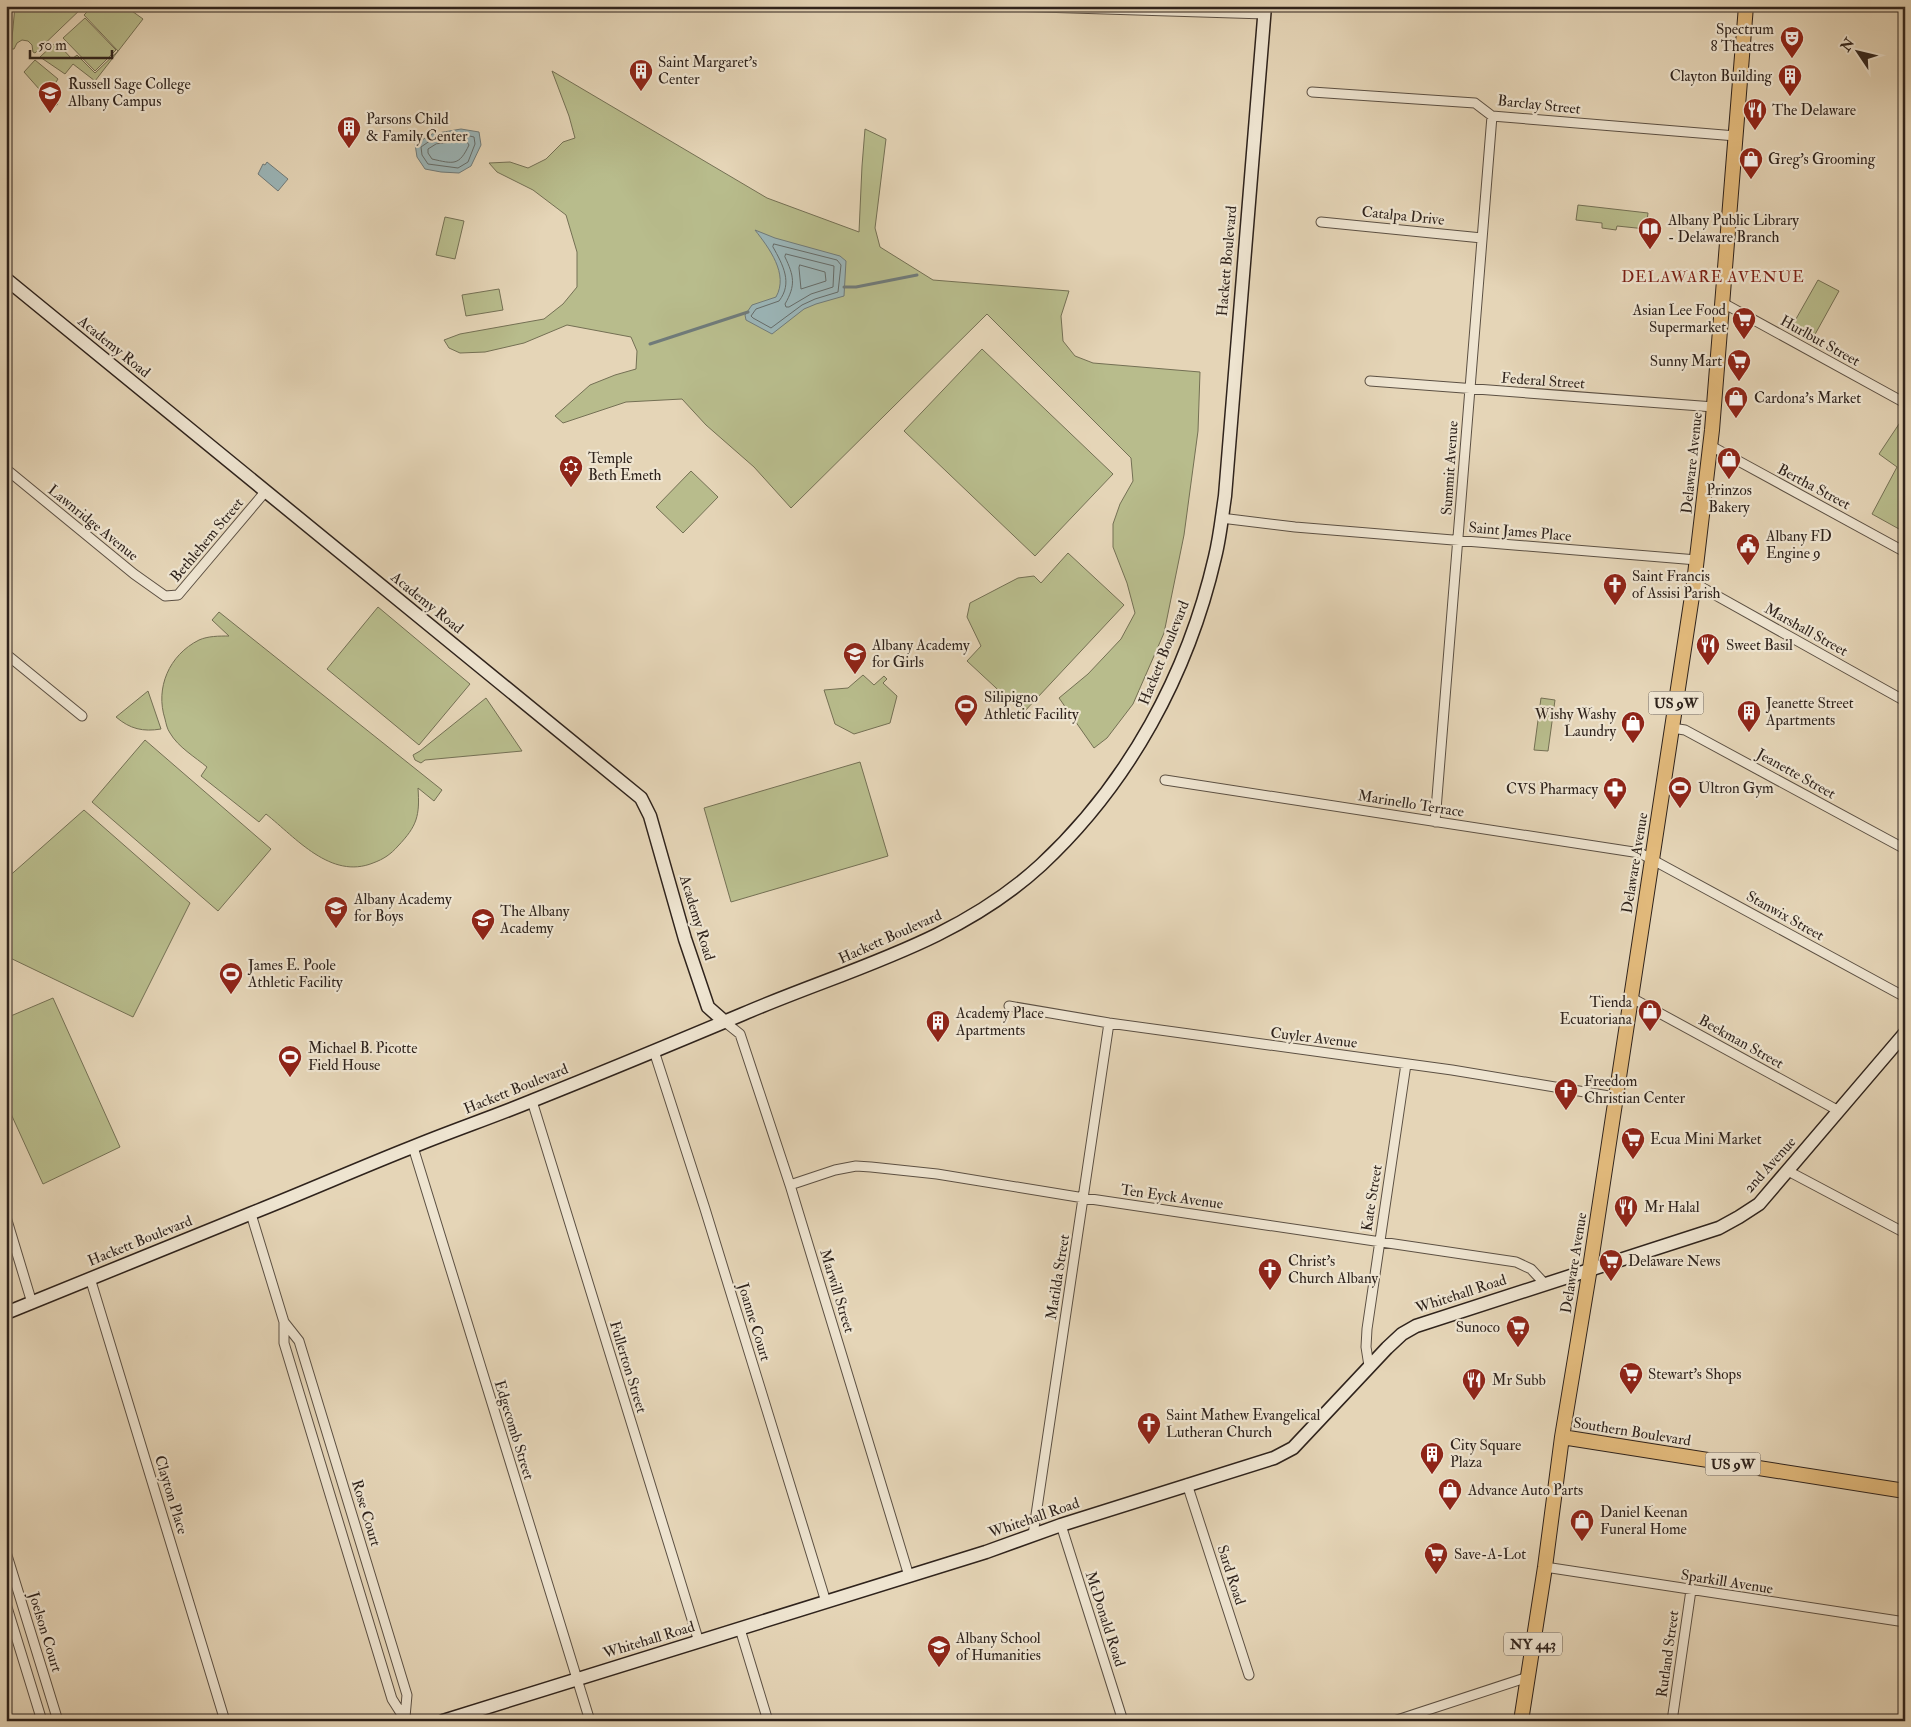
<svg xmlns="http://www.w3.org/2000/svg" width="1911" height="1727" viewBox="0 0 1911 1727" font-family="'IM FELL Double Pica',serif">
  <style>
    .green { fill: #b8bc8c; stroke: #747054 }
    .water { fill: #9bb6b9; stroke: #707b7a }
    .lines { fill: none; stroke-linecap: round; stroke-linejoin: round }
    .shore { stroke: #656c6a; stroke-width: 1 }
    .stream { stroke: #707b7a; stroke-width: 3 }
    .street-casing { stroke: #5c5043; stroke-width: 11 }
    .secondary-casing { stroke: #2f231c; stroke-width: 15 }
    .primary-casing { stroke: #2f231c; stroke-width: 16 }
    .street { stroke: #eee4d0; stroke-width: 9 }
    .secondary { stroke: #eee4d0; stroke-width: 12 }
    .primary { stroke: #e2ba7c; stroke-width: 14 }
    .labels { text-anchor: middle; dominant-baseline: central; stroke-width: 4.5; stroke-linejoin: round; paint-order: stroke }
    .shield { fill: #eee4d0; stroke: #685d52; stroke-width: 1 }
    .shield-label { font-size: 14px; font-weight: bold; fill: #2f231c }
    .poi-label { font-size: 15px; fill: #2f231c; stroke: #eee4d0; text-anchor: start }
    .street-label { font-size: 15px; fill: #2f231c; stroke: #eee4d0 }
    .neighbourhood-label { font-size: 16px; letter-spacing: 1px; fill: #7a1f14; stroke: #eee4d0 }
  </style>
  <rect width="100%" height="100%" fill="#e5d5b7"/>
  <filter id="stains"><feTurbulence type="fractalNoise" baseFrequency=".004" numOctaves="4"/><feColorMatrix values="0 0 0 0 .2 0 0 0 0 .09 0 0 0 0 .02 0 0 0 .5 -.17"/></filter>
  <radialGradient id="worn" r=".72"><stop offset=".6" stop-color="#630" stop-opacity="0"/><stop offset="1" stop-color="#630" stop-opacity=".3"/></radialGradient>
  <path class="green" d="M15,6H84L35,53L33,52L32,45L28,41L22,40L17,43L14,49H11Z
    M93,6H125L143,19L95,81L73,64L65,74L40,57L56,42L72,59L77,55L95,73L118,51L84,15Z
    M85,18L116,50L95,71L63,38Z
    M35,60L58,79L49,93L58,104L55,107L24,72Z
    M552,71L767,198L859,232L862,166L865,129L886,139L875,228L880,247L933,280L1069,291L1061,316L1063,341L1075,356L1093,363L1200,372L1198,431L1184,535L1164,633L1133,704L1107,738L1094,748L1059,698L1088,674L1121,639L1135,613L1127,583L1113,547V524L1120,504L1133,481L1131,458L987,314L791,508L754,467L706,425L682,399L626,402L563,423L555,416L590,385L615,375L636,369L637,351L631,337L567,325L524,343L485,352L460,353L449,348L444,340L460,334L544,319L563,304L577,287V252L566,215L533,190L497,172L489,163L510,162L528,168L546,159L563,142L575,138L569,116Z
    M1578,205L1648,213L1646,229L1617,226L1616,230L1602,228V223L1576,220Z
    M445,217L464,221L455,259L436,255Z
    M1818,280L1839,291L1813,338L1792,326Z
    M499,289L503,310L466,316L462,295Z
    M982,349L1113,474L1035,556L904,431Z
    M1901,421L1905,423V518L1899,529L1872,514L1897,467L1879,454Z
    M691,471L718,497L683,533L656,507Z
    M1068,553L1124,605L1023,713L967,661L981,646L967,617L970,603L1018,578L1034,576L1041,583Z
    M378,607L470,684L419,745L327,669Z
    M219,612L442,790L434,801L418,788C420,816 417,826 398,846C391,854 384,859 373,863C331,880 296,838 266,814L259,822L201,776L207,767C195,757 178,747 170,733C167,729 166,723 165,719C155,688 169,655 199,640C208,636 219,636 229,636L212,620Z
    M863,675L874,685L884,676L887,679L883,683L897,696L890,723L854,734L835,724L824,690L848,688Z
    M148,691L161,729C143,732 130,729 116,717Z
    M486,698L522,751L425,760L421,763L415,760L413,755L420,751Z
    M1541,698L1555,700L1548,751L1534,750Z
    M145,740L271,849L218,911L92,802Z
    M860,762L888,856L731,902L704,808Z
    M84,810L190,903L133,1017L6,956V879Z
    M53,998L120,1147L43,1184L6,1103V1018Z"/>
  <path class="water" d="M461,129L479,132L481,145L471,166L459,173L441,172L425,169L417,157L415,144L432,134Z
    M267,162L288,179L278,191L258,174L263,164L265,165Z
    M755,230L775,238L840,256L846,261L844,296L816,304L804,309L772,334L746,320L745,315L752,305L776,297C789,274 769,248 755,230Z"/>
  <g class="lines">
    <path class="shore" d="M461,134L474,137L475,144L468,162L458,168L428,164L422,155L421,147L434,138Z
      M461,141L467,142L469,145C459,166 454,164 432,159L428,153V149L436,144Z
      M774,244L837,260L841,265L838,292L815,299L802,305L771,328L753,318L751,316L756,309L779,301C793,283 783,265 773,247Z
      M786,254L834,266L833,287L811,294L789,307H786L785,304C796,285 794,276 785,257Z
      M800,265L825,272L826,281L801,289L799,268Z"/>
    <path class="stream" d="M844,287H856L917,275
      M650,344L748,312"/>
    <g class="street-casing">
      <path id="street" d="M1006,6L1265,14
        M1312,92L1475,103L1492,116L1736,136
        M1321,222L1482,238
        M1723,303L1905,403
        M1370,381L1714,407
        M1711,446L1905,552
        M6,469L134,574L165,596L178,595L265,492
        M1221,518L1295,527L1697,560
        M1694,583L1905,701
        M6,654L82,716
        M1672,728L1685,730L1905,849
        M1165,780L1640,853L1905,997
        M1435,822L1492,116
        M1630,997L1839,1111
        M1009,1006L1109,1023L1452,1070L1615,1097
        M725,1022L740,1034L790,1185L909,1576
        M654,1051L705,1209L826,1602
        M532,1101L699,1642
        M413,1147L590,1721
        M1788,1171L1905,1233
        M790,1185L835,1170L856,1166L871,1167L937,1174L1084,1198L1516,1262L1531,1269L1544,1283
        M251,1214L284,1322V1343L392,1699L406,1721
        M6,1217L32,1303
        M90,1278L225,1721
        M284,1322L299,1341L407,1695L405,1717
        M1369,1366L1366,1347L1367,1329L1406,1064
        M1187,1484L1249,1675
        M1061,1525L1123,1721
        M1033,1535L1109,1023
        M6,1552L58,1721
        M1545,1567L1905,1622
        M6,1604L42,1721
        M740,1629L768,1721
        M1394,1721L1528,1677
        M1672,1721L1691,1590"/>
    </g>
    <g class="secondary-casing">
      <path id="secondary" d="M6,279L641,798L650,816L685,939L708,1007L725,1022
        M6,1313C88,1279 170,1247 252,1213C305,1192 357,1169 410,1148C451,1131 493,1117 534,1100C604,1072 674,1043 743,1014C847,969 955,944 1041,865C1129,783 1188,674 1215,557C1220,537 1222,516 1225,496L1265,6
        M443,1721L986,1552L1061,1525L1274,1458L1293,1448L1387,1348L1402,1334L1416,1326L1719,1228L1739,1217L1759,1204L1905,1033"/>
    </g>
    <g class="primary-casing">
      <path id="primary" d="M1562,1437L1905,1491
        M1521,1721L1545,1567L1562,1437L1590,1268L1694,583L1712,430L1746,6"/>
    </g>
    <use href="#street" class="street"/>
    <use href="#secondary" class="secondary"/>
    <use href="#primary" class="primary"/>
  </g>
  <defs>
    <g id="theatre-pin" transform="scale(1.25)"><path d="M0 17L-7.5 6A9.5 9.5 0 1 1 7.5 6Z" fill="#8f2418" stroke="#eee4d0"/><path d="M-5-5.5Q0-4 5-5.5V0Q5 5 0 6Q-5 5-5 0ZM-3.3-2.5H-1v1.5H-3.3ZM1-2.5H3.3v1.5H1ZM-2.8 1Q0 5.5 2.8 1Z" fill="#fff"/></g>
    <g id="building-pin" transform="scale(1.25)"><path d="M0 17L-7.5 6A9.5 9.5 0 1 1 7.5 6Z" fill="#8f2418" stroke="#eee4d0"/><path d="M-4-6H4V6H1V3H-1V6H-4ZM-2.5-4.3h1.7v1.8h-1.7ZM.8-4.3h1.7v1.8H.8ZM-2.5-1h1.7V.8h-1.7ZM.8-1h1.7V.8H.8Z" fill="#fff"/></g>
    <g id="university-pin" transform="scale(1.25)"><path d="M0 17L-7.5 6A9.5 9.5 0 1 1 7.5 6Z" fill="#8f2418" stroke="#eee4d0"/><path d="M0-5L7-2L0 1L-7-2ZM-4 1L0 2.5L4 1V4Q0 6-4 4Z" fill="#fff"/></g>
    <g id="restaurant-pin" transform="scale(1.25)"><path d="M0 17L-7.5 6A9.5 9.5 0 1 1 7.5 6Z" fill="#8f2418" stroke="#eee4d0"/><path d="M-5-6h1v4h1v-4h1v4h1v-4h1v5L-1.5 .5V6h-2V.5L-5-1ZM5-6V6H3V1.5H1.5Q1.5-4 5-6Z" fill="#fff"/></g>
    <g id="shop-pin" transform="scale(1.25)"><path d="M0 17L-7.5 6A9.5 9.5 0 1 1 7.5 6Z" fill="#8f2418" stroke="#eee4d0"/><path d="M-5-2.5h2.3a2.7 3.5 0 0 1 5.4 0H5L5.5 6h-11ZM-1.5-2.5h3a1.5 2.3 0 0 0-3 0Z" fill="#fff"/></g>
    <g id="library-pin" transform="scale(1.25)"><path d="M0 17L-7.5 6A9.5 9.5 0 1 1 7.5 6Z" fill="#8f2418" stroke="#eee4d0"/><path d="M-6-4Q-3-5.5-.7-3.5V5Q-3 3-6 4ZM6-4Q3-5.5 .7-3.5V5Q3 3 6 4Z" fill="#fff"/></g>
    <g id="supermarket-pin" transform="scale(1.25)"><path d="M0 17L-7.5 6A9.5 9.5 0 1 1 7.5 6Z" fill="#8f2418" stroke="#eee4d0"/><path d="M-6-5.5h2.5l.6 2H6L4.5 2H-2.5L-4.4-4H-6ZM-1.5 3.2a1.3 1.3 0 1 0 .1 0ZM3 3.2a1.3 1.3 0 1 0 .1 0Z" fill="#fff"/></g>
    <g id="synagogue-pin" transform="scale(1.25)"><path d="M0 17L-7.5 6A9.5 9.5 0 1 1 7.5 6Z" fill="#8f2418" stroke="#eee4d0"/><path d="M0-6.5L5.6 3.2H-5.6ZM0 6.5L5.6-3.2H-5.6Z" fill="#fff"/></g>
    <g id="civic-pin" transform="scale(1.25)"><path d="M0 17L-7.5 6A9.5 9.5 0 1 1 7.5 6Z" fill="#8f2418" stroke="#eee4d0"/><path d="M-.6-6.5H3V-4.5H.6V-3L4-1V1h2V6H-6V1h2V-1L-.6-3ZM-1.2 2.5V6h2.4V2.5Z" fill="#fff"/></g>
    <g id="church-pin" transform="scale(1.25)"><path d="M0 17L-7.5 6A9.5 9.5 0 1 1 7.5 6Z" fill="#8f2418" stroke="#eee4d0"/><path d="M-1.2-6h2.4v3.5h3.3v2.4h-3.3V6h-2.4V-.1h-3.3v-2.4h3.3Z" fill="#fff"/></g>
    <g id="school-pin" transform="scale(1.25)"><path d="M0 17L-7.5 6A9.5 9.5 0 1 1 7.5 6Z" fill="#8f2418" stroke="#eee4d0"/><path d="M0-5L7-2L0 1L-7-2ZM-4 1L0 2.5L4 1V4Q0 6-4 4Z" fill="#fff"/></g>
    <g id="stadium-pin" transform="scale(1.25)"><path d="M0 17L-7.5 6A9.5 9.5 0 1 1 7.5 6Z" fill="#8f2418" stroke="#eee4d0"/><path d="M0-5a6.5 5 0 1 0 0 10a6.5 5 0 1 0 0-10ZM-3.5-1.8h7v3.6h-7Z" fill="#fff"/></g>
    <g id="pharmacy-pin" transform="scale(1.25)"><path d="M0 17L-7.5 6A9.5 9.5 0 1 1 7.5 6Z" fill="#8f2418" stroke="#eee4d0"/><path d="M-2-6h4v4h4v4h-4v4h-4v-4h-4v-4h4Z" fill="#fff"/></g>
  </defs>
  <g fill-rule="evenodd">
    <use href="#theatre-pin" x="1792" y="38"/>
    <use href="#building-pin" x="641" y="71"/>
    <use href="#building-pin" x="1790" y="76"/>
    <use href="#university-pin" x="50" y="93"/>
    <use href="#restaurant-pin" x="1755" y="110"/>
    <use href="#building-pin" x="349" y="128"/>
    <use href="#shop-pin" x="1751" y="159"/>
    <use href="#library-pin" x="1650" y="229"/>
    <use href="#supermarket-pin" x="1744" y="319"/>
    <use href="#supermarket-pin" x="1739" y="361"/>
    <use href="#shop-pin" x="1736" y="398"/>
    <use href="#shop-pin" x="1729" y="459"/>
    <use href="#synagogue-pin" x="571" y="467"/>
    <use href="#civic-pin" x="1748" y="545"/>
    <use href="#church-pin" x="1615" y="585"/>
    <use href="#restaurant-pin" x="1708" y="645"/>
    <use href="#school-pin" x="855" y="654"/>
    <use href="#stadium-pin" x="966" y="706"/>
    <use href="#building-pin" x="1749" y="712"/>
    <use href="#shop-pin" x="1633" y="723"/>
    <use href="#stadium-pin" x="1680" y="788"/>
    <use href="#pharmacy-pin" x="1615" y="789"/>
    <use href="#school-pin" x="336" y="908"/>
    <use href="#school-pin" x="483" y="920"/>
    <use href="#stadium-pin" x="231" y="974"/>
    <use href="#shop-pin" x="1650" y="1011"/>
    <use href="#building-pin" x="938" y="1022"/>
    <use href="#stadium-pin" x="290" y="1057"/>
    <use href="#church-pin" x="1566" y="1090"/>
    <use href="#supermarket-pin" x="1633" y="1139"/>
    <use href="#restaurant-pin" x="1626" y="1207"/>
    <use href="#supermarket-pin" x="1611" y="1261"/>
    <use href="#church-pin" x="1270" y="1270"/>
    <use href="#supermarket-pin" x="1518" y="1327"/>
    <use href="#supermarket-pin" x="1631" y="1374"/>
    <use href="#restaurant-pin" x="1474" y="1380"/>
    <use href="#church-pin" x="1149" y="1424"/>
    <use href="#building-pin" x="1432" y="1454"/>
    <use href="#shop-pin" x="1450" y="1490"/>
    <use href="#shop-pin" x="1582" y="1521"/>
    <use href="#supermarket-pin" x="1436" y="1554"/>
    <use href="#school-pin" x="939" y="1647"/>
  </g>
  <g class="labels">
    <g class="shield">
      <rect x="1648.5" y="691.5" width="55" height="23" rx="4"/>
      <rect x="1705.5" y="1452.5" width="55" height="23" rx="4"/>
      <rect x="1504" y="1632.5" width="58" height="23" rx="4"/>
    </g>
    <g class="shield-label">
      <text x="1676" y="703">US 9W</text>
      <text x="1733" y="1464">US 9W</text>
      <text x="1533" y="1644">NY 443</text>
    </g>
    <g class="poi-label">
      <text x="1774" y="29" text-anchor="end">Spectrum<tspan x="1774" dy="17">8 Theatres</tspan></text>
      <text x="658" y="62">Saint Margaret's<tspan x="658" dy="17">Center</tspan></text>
      <text x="1772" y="76" text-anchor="end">Clayton Building</text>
      <text x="68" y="84">Russell Sage College<tspan x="68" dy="17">Albany Campus</tspan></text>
      <text x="1772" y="110">The Delaware</text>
      <text x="366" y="119">Parsons Child<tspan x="366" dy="17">&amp; Family Center</tspan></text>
      <text x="1768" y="159">Greg's Grooming</text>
      <text x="1668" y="220">Albany Public Library<tspan x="1668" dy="17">- Delaware Branch</tspan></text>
      <text x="1726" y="310" text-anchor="end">Asian Lee Food<tspan x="1726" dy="17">Supermarket</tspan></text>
      <text x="1722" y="361" text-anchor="end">Sunny Mart</text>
      <text x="1754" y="398">Cardona's Market</text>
      <text x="588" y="458">Temple<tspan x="588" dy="17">Beth Emeth</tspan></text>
      <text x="1729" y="490" text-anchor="middle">Prinzos<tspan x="1729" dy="17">Bakery</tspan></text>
      <text x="1766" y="536">Albany FD<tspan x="1766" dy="17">Engine 9</tspan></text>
      <text x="1632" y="576">Saint Francis<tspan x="1632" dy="17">of Assisi Parish</tspan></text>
      <text x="872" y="645">Albany Academy<tspan x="872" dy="17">for Girls</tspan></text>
      <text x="1726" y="645">Sweet Basil</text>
      <text x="984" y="697">Silipigno<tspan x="984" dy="17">Athletic Facility</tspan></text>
      <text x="1766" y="703">Jeanette Street<tspan x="1766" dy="17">Apartments</tspan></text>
      <text x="1616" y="714" text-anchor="end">Wishy Washy<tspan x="1616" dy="17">Laundry</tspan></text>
      <text x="1698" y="788">Ultron Gym</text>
      <text x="1598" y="789" text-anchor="end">CVS Pharmacy</text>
      <text x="354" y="899">Albany Academy<tspan x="354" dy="17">for Boys</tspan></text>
      <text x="500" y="911">The Albany<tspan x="500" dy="17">Academy</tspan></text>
      <text x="248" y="965">James E. Poole<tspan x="248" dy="17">Athletic Facility</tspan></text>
      <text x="1632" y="1002" text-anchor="end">Tienda<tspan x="1632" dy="17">Ecuatoriana</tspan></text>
      <text x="956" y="1013">Academy Place<tspan x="956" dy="17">Apartments</tspan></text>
      <text x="308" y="1048">Michael B. Picotte<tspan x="308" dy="17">Field House</tspan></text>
      <text x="1584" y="1081">Freedom<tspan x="1584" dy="17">Christian Center</tspan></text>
      <text x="1650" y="1139">Ecua Mini Market</text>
      <text x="1644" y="1207">Mr Halal</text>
      <text x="1288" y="1261">Christ’s<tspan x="1288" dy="17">Church Albany</tspan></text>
      <text x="1628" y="1261">Delaware News</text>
      <text x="1500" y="1327" text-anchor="end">Sunoco</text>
      <text x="1648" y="1374">Stewart's Shops</text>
      <text x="1492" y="1380">Mr Subb</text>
      <text x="1166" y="1415">Saint Mathew Evangelical<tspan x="1166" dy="17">Lutheran Church</tspan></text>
      <text x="1450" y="1445">City Square<tspan x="1450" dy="17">Plaza</tspan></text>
      <text x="1468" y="1490">Advance Auto Parts</text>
      <text x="1600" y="1512">Daniel Keenan<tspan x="1600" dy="17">Funeral Home</tspan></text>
      <text x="1454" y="1554">Save-A-Lot</text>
      <text x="956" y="1638">Albany School<tspan x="956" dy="17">of Humanities</tspan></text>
    </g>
    <g class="street-label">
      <text transform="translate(1539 105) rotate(6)">Barclay Street</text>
      <text transform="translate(1403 216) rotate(6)">Catalpa Drive</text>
      <text transform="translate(1227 261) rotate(-85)">Hackett Boulevard</text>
      <text transform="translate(1820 341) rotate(29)">Hurlbut Street</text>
      <text transform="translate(114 347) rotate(39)">Academy Road</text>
      <text transform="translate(1543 381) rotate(4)">Federal Street</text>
      <text transform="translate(1692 463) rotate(-84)">Delaware Avenue</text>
      <text transform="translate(1450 468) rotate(-86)">Summit Avenue</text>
      <text transform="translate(1814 487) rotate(28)">Bertha Street</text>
      <text transform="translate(93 523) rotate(39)">Lawnridge Avenue</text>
      <text transform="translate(1520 532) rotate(5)">Saint James Place</text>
      <text transform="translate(207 540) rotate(-50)">Bethlehem Street</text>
      <text transform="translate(427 603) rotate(39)">Academy Road</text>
      <text transform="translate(1806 630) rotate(29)">Marshall Street</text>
      <text transform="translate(1164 653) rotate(-68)">Hackett Boulevard</text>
      <text transform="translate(1796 774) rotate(29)">Jeanette Street</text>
      <text transform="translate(1411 804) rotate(9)">Marinello Terrace</text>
      <text transform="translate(1635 863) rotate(-81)">Delaware Avenue</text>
      <text transform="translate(1785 916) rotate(29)">Stanwix Street</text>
      <text transform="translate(697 918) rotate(73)">Academy Road</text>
      <text transform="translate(890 937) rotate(-24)">Hackett Boulevard</text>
      <text transform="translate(1314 1038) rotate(7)">Cuyler Avenue</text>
      <text transform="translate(1741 1042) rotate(29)">Beekman Street</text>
      <text transform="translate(516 1089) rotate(-22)">Hackett Boulevard</text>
      <text transform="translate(1770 1165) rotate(-48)">2nd Avenue</text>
      <text transform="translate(1172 1197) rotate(8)">Ten Eyck Avenue</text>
      <text transform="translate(1372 1198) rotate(-81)">Kate Street</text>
      <text transform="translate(140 1241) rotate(-22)">Hackett Boulevard</text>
      <text transform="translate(1574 1263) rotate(-81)">Delaware Avenue</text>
      <text transform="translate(1058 1277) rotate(-81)">Matilda Street</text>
      <text transform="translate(837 1291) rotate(73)">Marwill Street</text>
      <text transform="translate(1461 1294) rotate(-18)">Whitehall Road</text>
      <text transform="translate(754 1322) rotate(73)">Joanne Court</text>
      <text transform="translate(628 1367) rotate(73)">Fullerton Street</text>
      <text transform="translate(514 1430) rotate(73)">Edgecomb Street</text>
      <text transform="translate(1632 1432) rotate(9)">Southern Boulevard</text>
      <text transform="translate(171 1495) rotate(73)">Clayton Place</text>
      <text transform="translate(366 1513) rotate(73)">Rose Court</text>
      <text transform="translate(1034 1518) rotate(-19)">Whitehall Road</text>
      <text transform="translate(1231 1575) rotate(72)">Sard Road</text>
      <text transform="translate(1727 1582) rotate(9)">Sparkill Avenue</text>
      <text transform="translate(1105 1619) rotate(72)">McDonald Road</text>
      <text transform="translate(45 1632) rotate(73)">Joelson Court</text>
      <text transform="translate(649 1640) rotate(-17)">Whitehall Road</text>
      <text transform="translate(1668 1654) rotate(-82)">Rutland Street</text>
    </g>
    <g class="neighbourhood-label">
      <text x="1713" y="277">DELAWARE AVENUE</text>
    </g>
  </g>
  <rect width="1911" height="1727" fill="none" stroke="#e5d5b7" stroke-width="25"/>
  <rect x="8" y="8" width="1896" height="1712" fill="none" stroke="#2f231c" stroke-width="2.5"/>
  <rect x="12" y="12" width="1886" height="1702" fill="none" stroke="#2f231c"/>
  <g transform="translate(1858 52) rotate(305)" stroke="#eee4d0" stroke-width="4" paint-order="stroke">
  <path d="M0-4L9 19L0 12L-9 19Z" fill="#2f231c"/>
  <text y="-8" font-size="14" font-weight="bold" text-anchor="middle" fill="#2f231c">N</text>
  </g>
  <path d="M30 50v8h82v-8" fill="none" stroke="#2f231c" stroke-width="2.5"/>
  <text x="38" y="50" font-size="15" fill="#2f231c" stroke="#eee4d0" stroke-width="4" paint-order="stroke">50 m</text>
  <rect width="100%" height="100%" filter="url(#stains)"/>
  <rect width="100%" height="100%" fill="url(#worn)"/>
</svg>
